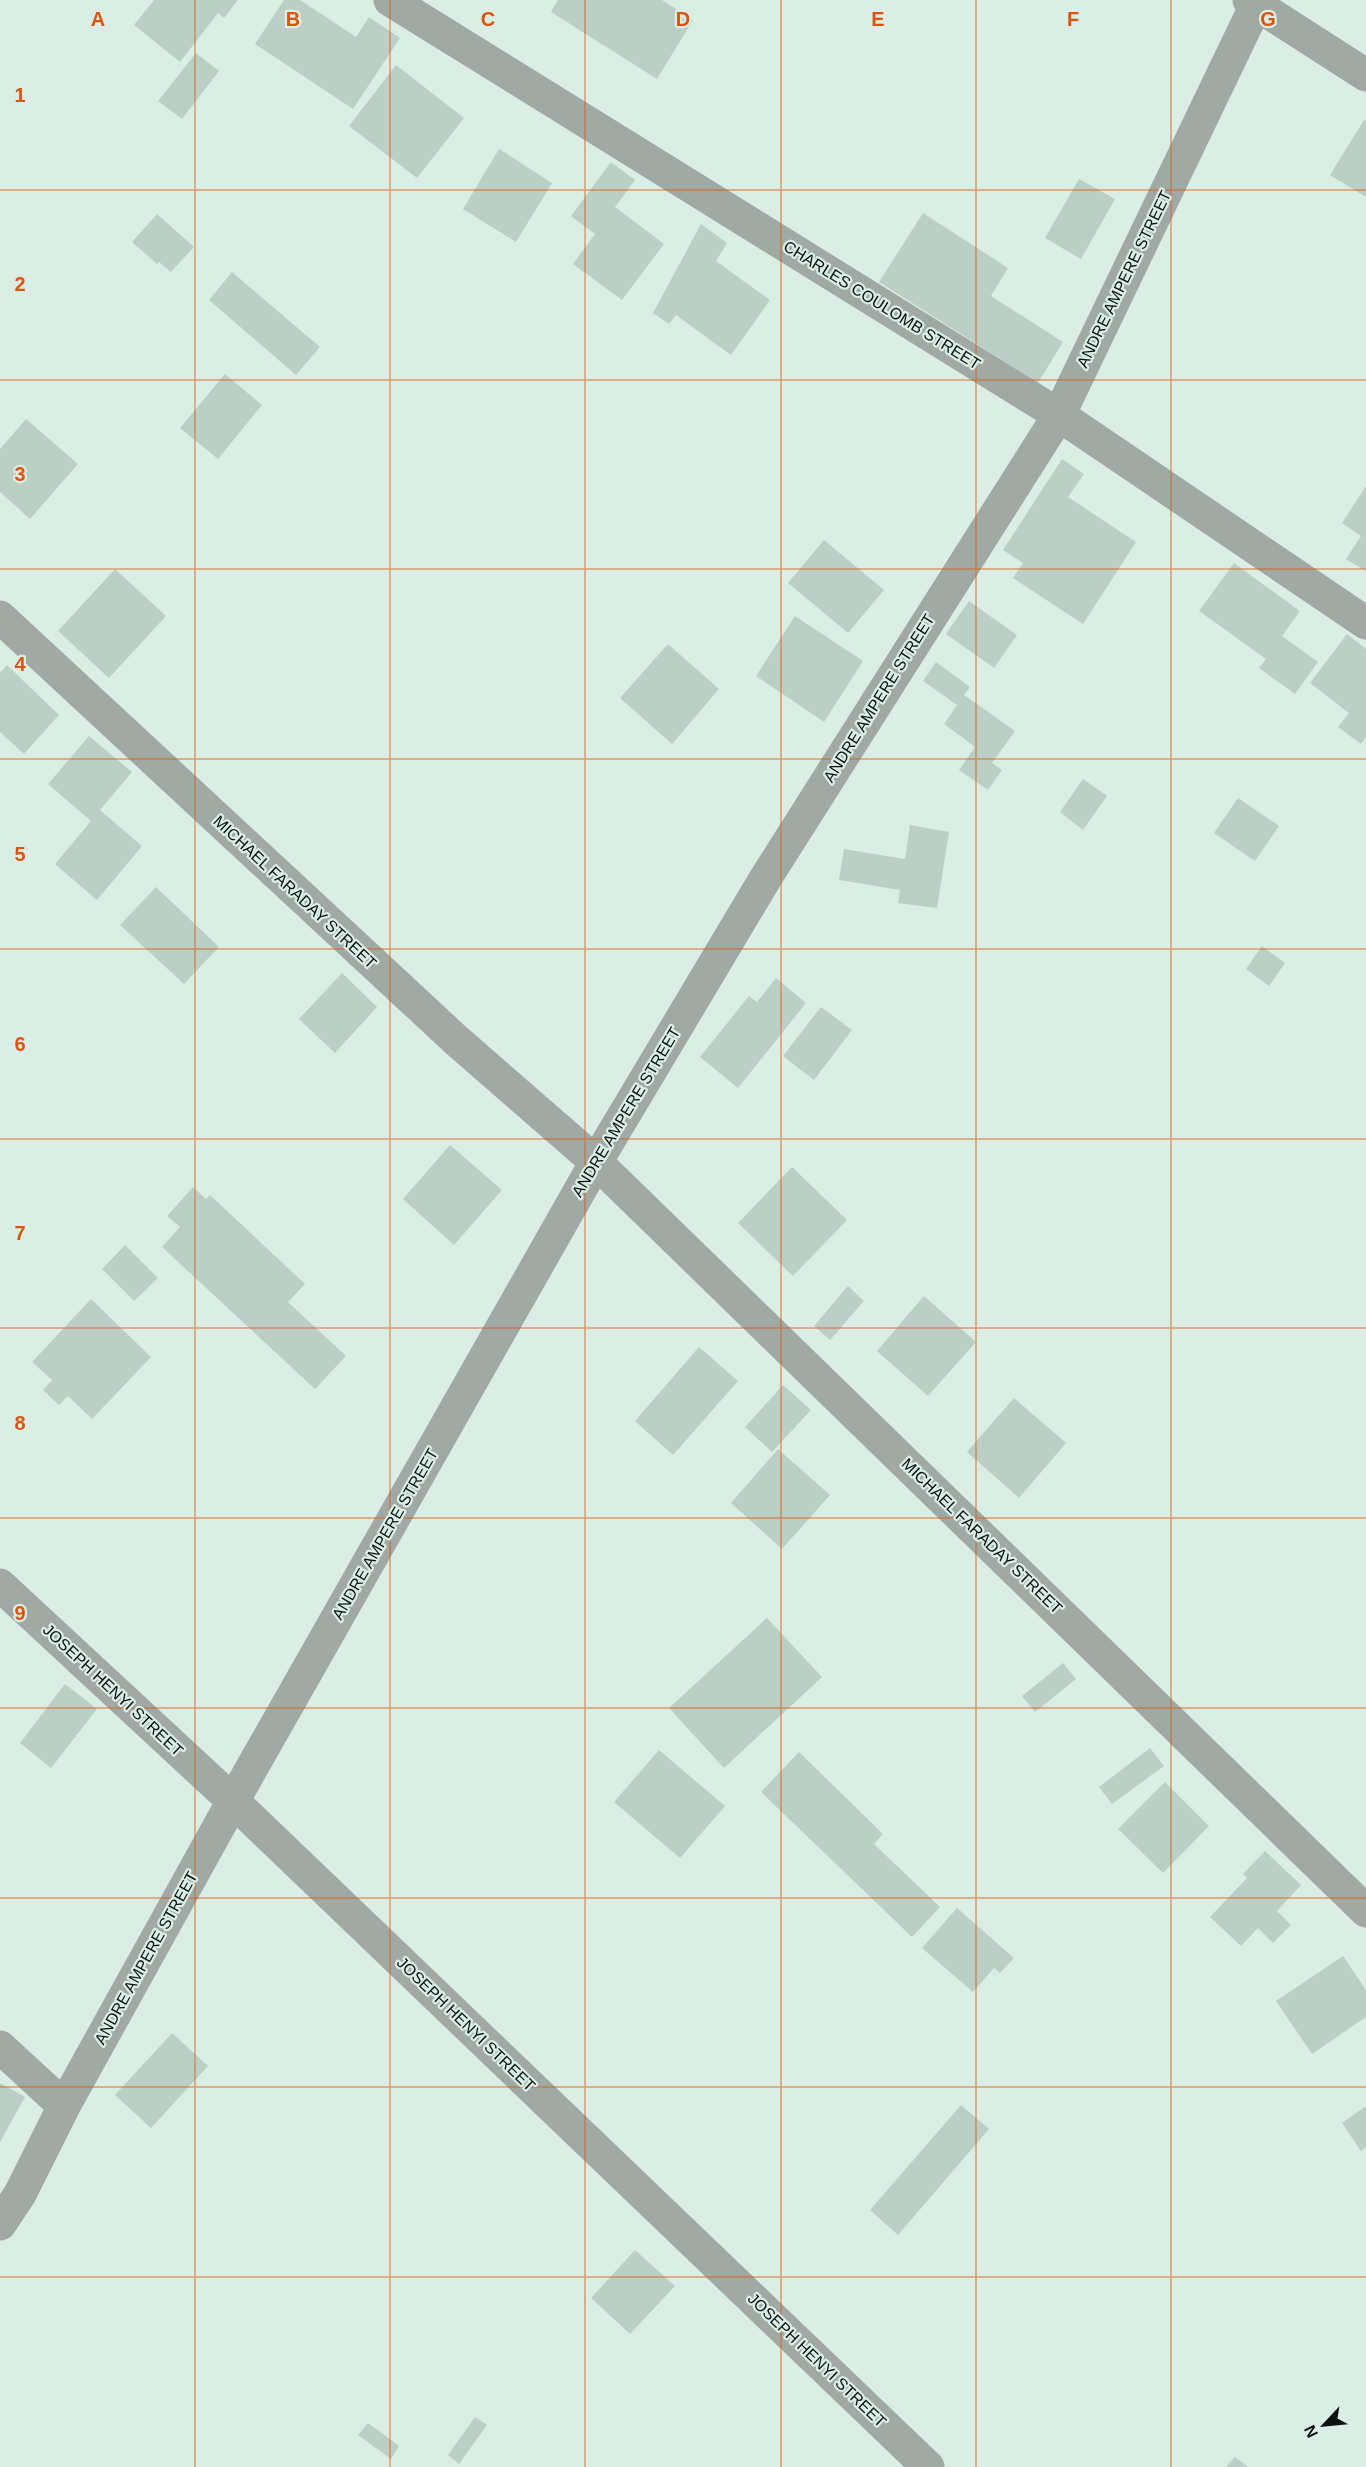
<svg xmlns="http://www.w3.org/2000/svg" width="1366" height="2467" viewBox="0 0 1366 2467" font-family="Helvetica,sans-serif">
  <style>
    .building { fill: #bccfc7 }
    .lines { fill: none; stroke-linecap: round; stroke-linejoin: round }
    .minor { stroke: #a1a9a5; stroke-width: 33 }
    .grid { fill: none; stroke: #dd550c; stroke-width: 1.5; stroke-opacity: 0.55 }
    .labels { text-anchor: middle; dominant-baseline: central; stroke-width: 4.5; stroke-linejoin: round; paint-order: stroke }
    .street-label { font-size: 16px; fill: #0b120f; stroke: #daeee5 }
    .grid-label { font-size: 20px; text-anchor: middle; font-weight: bold; fill: #dd550c; stroke: #daeee5; stroke-width: 4.5; stroke-linejoin: round; paint-order: stroke }
  </style>
  <rect width="100%" height="100%" fill="#daeee5"/>
  <path class="building" d="M154,0H238L224,18L218,13L180,62L134,25Z
    M284,0H300L356,37L369,17L400,38L353,109L255,44Z
    M558,0H662L693,20L657,79L551,12Z
    M196,53L219,71L182,119L158,101Z
    M396,65L464,118L417,178L349,126Z
    M1364,120L1366,121V197L1330,175Z
    M499,149L552,183L516,242L463,209Z
    M611,162L635,180L615,207L664,244L622,300L573,264L595,234L571,216Z
    M1079,179L1115,199L1081,259L1045,238Z
    M923,213L1008,268L991,296L1063,342L1038,383L879,282Z
    M157,214L194,247L171,272L159,262L157,264L132,242Z
    M701,224L727,243L716,261L770,300L731,355L676,315L669,324L653,313Z
    M232,272L320,347L296,375L209,300Z
    M225,374L262,405L218,459L180,428Z
    M26,419L78,464L30,519L0,492V449Z
    M1062,459L1084,474L1068,497L1136,542L1083,624L1013,578L1023,563L1003,550Z
    M1366,486V571L1346,559L1361,536L1342,523Z
    M824,540L884,590L848,633L788,583Z
    M1234,563L1300,611L1282,636L1318,662L1295,694L1259,668L1266,659L1199,611Z
    M115,569L166,616L109,678L58,631Z
    M969,601L1017,635L994,668L946,634Z
    M795,616L863,661L824,722L756,676Z
    M1347,634L1366,649V737L1361,744L1338,727L1349,713L1310,683Z
    M668,644L719,689L672,744L620,698Z
    M936,662L970,687L964,695L1015,731L992,763L1002,770L988,790L959,770L975,747L944,724L957,705L923,681Z
    M7,665L59,715L24,754L0,732V673Z
    M89,736L132,772L100,810L142,846L97,900L55,864L91,821L48,784Z
    M1083,779L1107,796L1083,830L1060,812Z
    M1238,798L1279,826L1255,861L1214,833Z
    M910,825L949,832L937,908L898,903L900,890L839,880L844,849L905,859Z
    M156,887L219,947L184,984L120,925Z
    M1262,946L1285,963L1269,986L1246,969Z
    M342,973L377,1007L335,1053L299,1019Z
    M776,978L806,1003L738,1088L700,1057L749,996L757,1002Z
    M821,1007L852,1030L814,1080L783,1056Z
    M450,1145L502,1190L454,1245L403,1199Z
    M792,1167L847,1220L793,1276L738,1223Z
    M193,1187L206,1199L210,1195L305,1284L288,1302L346,1356L315,1389L162,1247L180,1227L167,1216Z
    M125,1245L158,1278L134,1301L102,1269Z
    M848,1286L864,1301L830,1340L814,1326Z
    M924,1296L976,1342L928,1396L877,1351Z
    M91,1299L151,1357L92,1419L68,1396L59,1405L43,1390L52,1380L32,1362Z
    M699,1347L738,1381L673,1455L635,1421Z
    M783,1385L811,1410L772,1452L745,1427Z
    M1014,1398L1066,1443L1019,1498L967,1452Z
    M778,1449L830,1495L782,1549L731,1503Z
    M767,1618L822,1677L724,1768L669,1708Z
    M1063,1663L1076,1679L1035,1712L1022,1696Z
    M65,1684L97,1709L51,1768L20,1743Z
    M1150,1748L1164,1766L1112,1804L1099,1787Z
    M659,1750L725,1806L680,1858L614,1802Z
    M799,1752L883,1834L874,1844L940,1907L912,1937L761,1792Z
    M1165,1782L1209,1826L1163,1873L1118,1829Z
    M1265,1851L1301,1885L1277,1911L1291,1925L1273,1943L1258,1928L1241,1946L1210,1917L1247,1878L1243,1874Z
    M957,1908L1014,1958L1000,1973L994,1968L973,1992L922,1948Z
    M1343,1956L1366,1990V2017L1312,2054L1276,2001Z
    M172,2033L208,2066L151,2128L115,2095Z
    M0,2083L25,2097L0,2142Z
    M961,2105L989,2129L898,2235L870,2210Z
    M1366,2106V2147L1361,2151L1342,2123Z
    M635,2250L675,2286L630,2334L591,2298Z
    M475,2417L487,2425L459,2464L448,2455Z
    M368,2423L399,2446L391,2459L358,2435Z
    M1235,2457L1248,2467H1226Z"/>
  <g class="lines">
    <path class="minor" d="M390,0L1059,415L1366,623
      M1249,0L1366,75
      M0,617L456,1040L596,1162L1366,1911
      M0,1585L233,1801L928,2467
      M0,2047L64,2106
      M0,2224L20,2194L64,2106L233,1801L596,1162L765,879L1059,415L1256,5"/>
  </g>
  <path class="grid" d="M195,0V2467M390,0V2467M585,0V2467M781,0V2467M976,0V2467M1171,0V2467M0,190H1366M0,380H1366M0,569H1366M0,759H1366M0,949H1366M0,1139H1366M0,1328H1366M0,1518H1366M0,1708H1366M0,1898H1366M0,2087H1366M0,2277H1366"/>
  <g class="labels">
    <g class="street-label">
      <text transform="translate(1124 279) rotate(-64)">ANDRE AMPERE STREET</text>
      <text transform="translate(882 305) rotate(32)">CHARLES COULOMB STREET</text>
      <text transform="translate(879 698) rotate(-58)">ANDRE AMPERE STREET</text>
      <text transform="translate(295 892) rotate(43)">MICHAEL FARADAY STREET</text>
      <text transform="translate(626 1112) rotate(-59)">ANDRE AMPERE STREET</text>
      <text transform="translate(385 1534) rotate(-60)">ANDRE AMPERE STREET</text>
      <text transform="translate(982 1536) rotate(44)">MICHAEL FARADAY STREET</text>
      <text transform="translate(113 1690) rotate(43)">JOSEPH HENYI STREET</text>
      <text transform="translate(146 1958) rotate(-61)">ANDRE AMPERE STREET</text>
      <text transform="translate(466 2024) rotate(44)">JOSEPH HENYI STREET</text>
      <text transform="translate(817 2360) rotate(44)">JOSEPH HENYI STREET</text>
    </g>
  </g>
  <g class="grid-label">
    <text x="98" y="26">A</text>
    <text x="293" y="26">B</text>
    <text x="488" y="26">C</text>
    <text x="683" y="26">D</text>
    <text x="878" y="26">E</text>
    <text x="1073" y="26">F</text>
    <text x="1268" y="26">G</text>
    <text x="20" y="102">1</text>
    <text x="20" y="291">2</text>
    <text x="20" y="481">3</text>
    <text x="20" y="671">4</text>
    <text x="20" y="861">5</text>
    <text x="20" y="1051">6</text>
    <text x="20" y="1240">7</text>
    <text x="20" y="1430">8</text>
    <text x="20" y="1620">9</text>
  </g>
  <g transform="translate(1324 2425) rotate(244)" stroke="#daeee5" stroke-width="4.5" paint-order="stroke">
  <path d="M0-4.5L10 22L0 15L-10 22Z" fill="#0b120f"/>
  <text y="-9" font-size="16" font-weight="bold" text-anchor="middle" fill="#0b120f">N</text>
  </g>
</svg>
